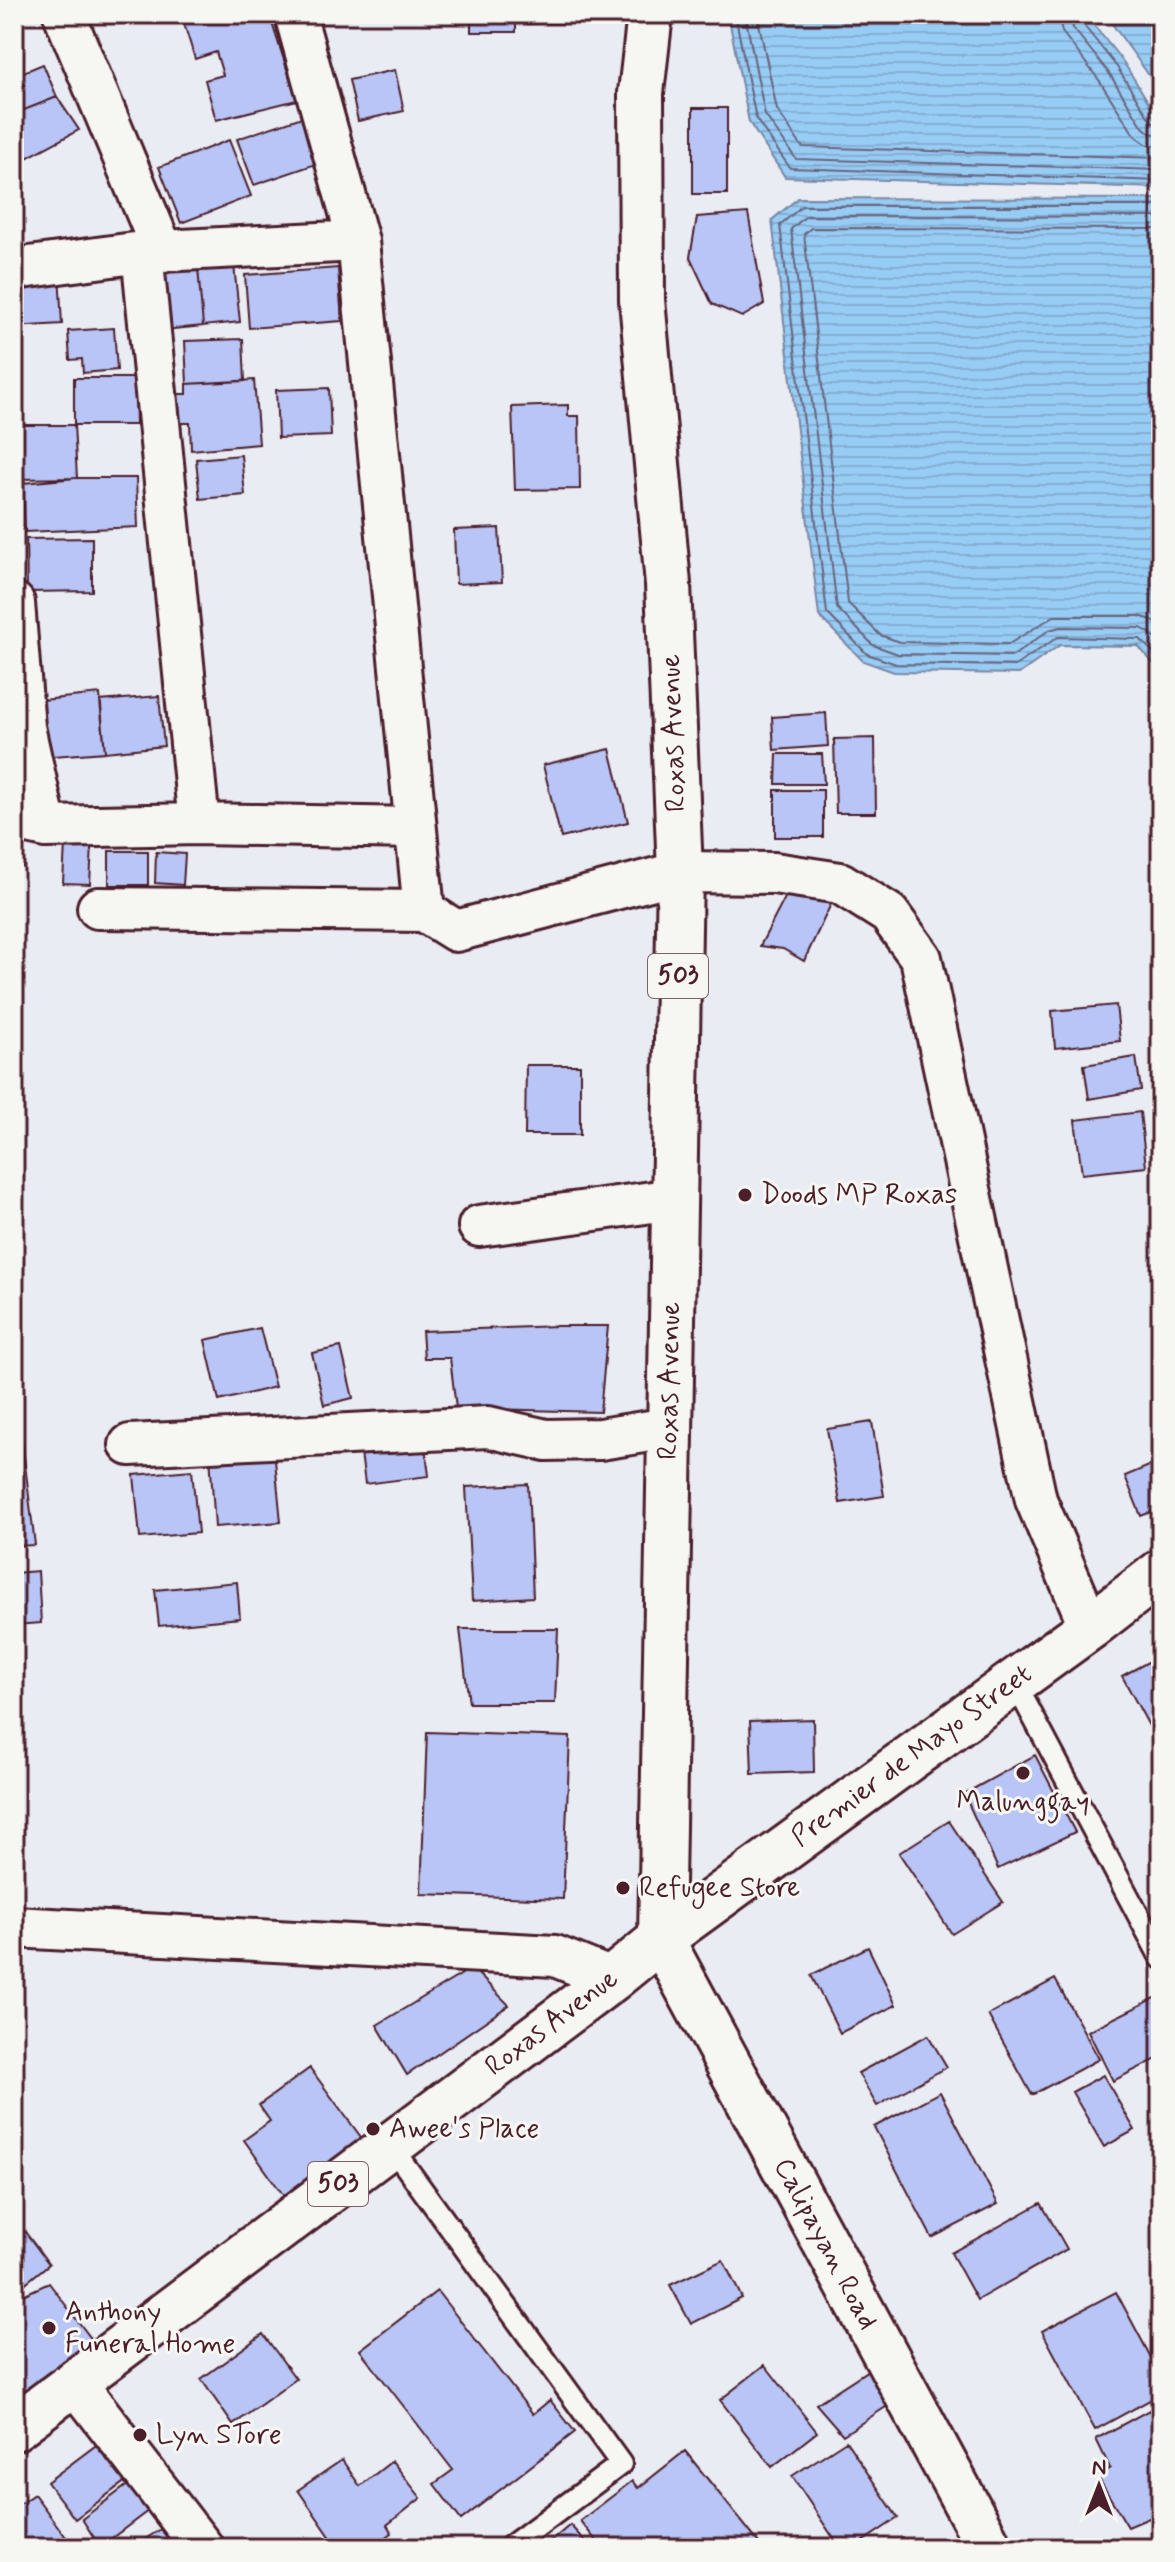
<svg xmlns="http://www.w3.org/2000/svg" width="1175" height="2562" viewBox="0 0 1175 2562" font-family="Mynerve,sans-serif">
  <style>
    .water { fill: url(#water-rules); stroke: #7887a4; stroke-width: 2 }
    .lines { fill: none; stroke-linecap: round; stroke-linejoin: round }
    .shore { stroke: #69647c; stroke-width: 2 }
    .building { fill: #b8c5f6; stroke: #4a1f2b; stroke-width: 2 }
    .service-casing { stroke: #4a1f2b; stroke-width: 26 }
    .minor-casing { stroke: #4a1f2b; stroke-width: 46 }
    .secondary-casing { stroke: #4a1f2b; stroke-width: 50 }
    .primary-casing { stroke: #4a1f2b; stroke-width: 50 }
    .service { stroke: #f6f6f2; stroke-width: 20 }
    .minor { stroke: #f6f6f2; stroke-width: 40 }
    .secondary { stroke: #f6f6f2; stroke-width: 44 }
    .primary { stroke: #f6f6f2; stroke-width: 44 }
    .poi-dot { fill: #4a1f2b; stroke: #f6f6f2; stroke-width: 3 }
    .labels { text-anchor: middle; dominant-baseline: central; stroke-width: 6; stroke-linejoin: round; paint-order: stroke }
    .shield { fill: #f6f6f2; stroke: #7e6067; stroke-width: 2 }
    .shield-label { font-size: 26px; font-weight: bold; fill: #4a1f2b }
    .street-label { font-size: 28px; fill: #4a1f2b; stroke: #f6f6f2 }
    .poi-label { font-size: 28px; fill: #4a1f2b; stroke: #f6f6f2; text-anchor: start }
  </style>
  <defs>
    <pattern id="water-rules" width="6" height="5" patternUnits="userSpaceOnUse" patternTransform="scale(2)"><rect width="6" height="5" fill="#97ccf5"/><path d="M0 2.5h6" fill="none" stroke="#84afd2"/></pattern>
  </defs>
  <rect width="100%" height="100%" fill="#eaecf3"/>
  <filter id="ink" filterUnits="userSpaceOnUse"><feTurbulence type="fractalNoise" baseFrequency=".0125" numOctaves="2"/><feDisplacementMap in="SourceGraphic" scale="16" xChannelSelector="R" yChannelSelector="G"/><feConvolveMatrix kernelMatrix="1 2 1 2 8 2 1 2 1" color-interpolation-filters="sRGB"/></filter>
  <g filter="url(#ink)">
    <path class="water" d="M728,14H1085L1124,63L1161,122V188L785,177L749,122Z
      M1105,14H1161V92Z
      M798,198L1161,199V672L1138,646L1060,645L1019,674L894,672L863,661L819,616L772,220Z"/>
    <g class="lines">
      <path class="shore" d="M735,14L756,119L790,168L1161,181
        M745,14L765,115L796,159L1161,170
        M757,14L777,110L802,147L1161,158
        M1058,14L1062,32L1099,80L1135,136L1148,145L1161,147
        M1070,14L1073,28L1109,73L1143,127L1150,133L1161,135
        M1080,14L1081,22L1117,67L1151,121L1161,125
        M1161,206H802L780,225L827,613L867,654L896,664L1015,666L1058,637L1140,639L1161,660
        M1161,217L806,216L791,229L837,608L873,645L898,654L1013,656L1049,630L1060,627L1141,628L1150,633L1161,645
        M1161,229L811,228L804,234L848,603L880,635L900,642L1009,644L1054,616H1139L1152,620L1161,627"/>
    </g>
    <path class="building" d="M181,14H269L297,100L216,120L205,80L223,75L216,52L195,59Z
      M471,14H516V32H471Z
      M523,14H575V22L524,24Z
      M43,64L57,97L14,114V76Z
      M395,70L404,111L358,121L349,80Z
      M57,97L79,130L23,160L14,142V114Z
      M693,108H727V194H693Z
      M302,117L319,163L254,185L237,139Z
      M229,140L251,196L181,223L159,167Z
      M748,213L764,304L742,317L712,304L690,257L697,217Z
      M234,265L240,322L203,326L198,268Z
      M198,268L203,326L164,330L159,271Z
      M338,268L342,321L249,328L245,275Z
      M59,273L62,324L14,327V276Z
      M114,328L117,370L83,373L82,359L70,360L68,331Z
      M243,339L245,381L187,384L185,341Z
      M74,378H135L136,425H74Z
      M254,380L259,444L191,450L190,423H179L178,394H187V384Z
      M329,388L331,436L278,438L276,390Z
      M568,405V416H579L580,489L515,490L512,407Z
      M16,425H74L77,478L17,479Z
      M241,455L245,495L200,499L196,459Z
      M77,478H136L138,527L25,532L23,483Z
      M499,528L502,582L456,584L454,530Z
      M92,538V591L27,592L26,539Z
      M100,694L105,752L40,757L33,701Z
      M159,696L164,746L105,752L100,701Z
      M826,713L828,746L774,750L772,717Z
      M875,738L876,813H836L834,739Z
      M610,749L628,822L561,838L543,765Z
      M777,754H822L824,784H776Z
      M775,790H823V837H775Z
      M14,830H23L22,867H14Z
      M65,844L92,845L90,884L63,883Z
      M109,851H148V885H109Z
      M156,852L185,854L183,885L155,883Z
      M789,890L810,893L831,904L804,961L783,949L760,946Z
      M1116,1005L1120,1041L1055,1048L1052,1011Z
      M1136,1057L1141,1090L1089,1099L1084,1065Z
      M526,1065H580V1135H525Z
      M1140,1112L1146,1167L1082,1174L1075,1120Z
      M557,1326H608L600,1412L456,1408L450,1358H424L422,1331Z
      M260,1328L275,1387L219,1401L205,1340Z
      M341,1347L353,1398L324,1405L312,1353Z
      M14,1375L35,1545L14,1546Z
      M872,1422L884,1496L840,1503L827,1429Z
      M424,1436L429,1476L365,1484L360,1445Z
      M274,1450L281,1522L215,1527L210,1456Z
      M1161,1461V1508L1141,1516L1125,1476Z
      M192,1470L198,1533L140,1538L134,1475Z
      M528,1484L533,1597L472,1601L466,1487Z
      M38,1571L41,1623L14,1625V1573Z
      M237,1582L240,1618L159,1626L155,1590Z
      M460,1629H558L555,1703H469Z
      M1161,1655V1748L1122,1676Z
      M813,1719L814,1772L752,1774L750,1721Z
      M427,1732L570,1737L563,1899L421,1894Z
      M1035,1755L1075,1832L998,1869L964,1794Z
      M949,1821L1003,1902L952,1934L899,1853Z
      M868,1947L896,2005L840,2033L811,1975Z
      M472,1968L509,2005L407,2075L377,2025Z
      M1055,1979L1099,2059L1032,2095L988,2015Z
      M1161,1995V2057L1113,2081L1088,2031Z
      M928,2035L947,2067L877,2106L858,2073Z
      M310,2068L372,2152L294,2210L244,2140L270,2121L259,2105Z
      M1103,2075L1135,2130L1104,2147L1072,2092Z
      M940,2092L998,2204L932,2238L874,2127Z
      M1041,2203L1067,2249L977,2300L951,2253Z
      M14,2217L49,2264L18,2289L14,2284Z
      M723,2260L742,2298L691,2324L670,2285Z
      M49,2283L105,2357L21,2411L14,2399V2299Z
      M437,2291L533,2414L550,2400L575,2432L461,2520L434,2484L453,2470L360,2350Z
      M1116,2292L1161,2376V2394L1095,2430L1042,2331Z
      M263,2334L296,2379L233,2425L201,2379Z
      M765,2365L817,2432L772,2467L720,2400Z
      M873,2367L895,2401L843,2435L816,2404Z
      M1149,2410L1161,2431V2513L1128,2527L1097,2476L1110,2468L1096,2439Z
      M107,2437L135,2474L75,2519L47,2482Z
      M846,2441L898,2518L853,2548H840L792,2476Z
      M685,2451L763,2548H602L580,2521L632,2481L638,2488Z
      M342,2460L360,2486L392,2461L421,2498L387,2525L392,2533L371,2548H338L298,2490Z
      M137,2478L157,2504L100,2547L82,2519Z
      M34,2494L74,2548H19L14,2542V2508Z
      M570,2525L591,2548H543Z
      M161,2529L176,2548H131Z"/>
    <g class="lines">
      <g class="service-casing">
        <path id="service" d="M1014,1681L1161,1958
          M390,2145L621,2464L511,2546L513,2548"/>
      </g>
      <g class="minor-casing">
        <path id="minor" d="M64,14L163,252
          M295,14L358,241L424,911L456,931L680,872L774,873L840,883L889,914L921,958L1036,1500L1090,1627
          M142,252L199,824
          M14,269L142,252L358,241
          M14,603L24,727L46,827
          M14,820L46,827L199,824L415,828
          M98,908L424,911
          M479,1226L674,1199
          M130,1445L488,1427L546,1440L600,1439L669,1428
          M14,1927L555,1956L612,1979
          M74,2381L203,2548"/>
      </g>
      <g class="secondary-casing">
        <path id="secondary" d="M990,2548L661,1939L1090,1627L1161,1572"/>
      </g>
      <g class="primary-casing">
        <path id="primary" d="M14,2428L612,1979L661,1939L680,872L668,584L642,300L641,93L650,14"/>
      </g>
      <use href="#service" class="service"/>
      <use href="#minor" class="minor"/>
      <use href="#secondary" class="secondary"/>
      <use href="#primary" class="primary"/>
    </g>
  </g>
  <g class="poi-dot">
    <circle cx="745" cy="1195" r="8"/>
    <circle cx="1023" cy="1773" r="8"/>
    <circle cx="623" cy="1888" r="8"/>
    <circle cx="373" cy="2129" r="8"/>
    <circle cx="49" cy="2328" r="8"/>
    <circle cx="140" cy="2435" r="8"/>
  </g>
  <g class="labels">
    <g class="shield">
      <rect x="648" y="954" width="60" height="44" rx="6"/>
      <rect x="308" y="2162" width="60" height="44" rx="6"/>
    </g>
    <g class="shield-label">
      <text x="678" y="976">503</text>
      <text x="338" y="2184">503</text>
    </g>
    <g class="street-label">
      <text transform="translate(674 733) rotate(-92)">Roxas Avenue</text>
      <text transform="translate(670 1381) rotate(-89)">Roxas Avenue</text>
      <text transform="translate(912 1756) rotate(-36)">Premier de Mayo Street</text>
      <text transform="translate(552 2023) rotate(-37)">Roxas Avenue</text>
      <text transform="translate(825 2244) rotate(62)">Calipayan Road</text>
    </g>
    <g class="poi-label">
      <text x="761" y="1195">Doods MP Roxas</text>
      <text x="1023" y="1802" text-anchor="middle">Malunggay</text>
      <text x="639" y="1888">Refugee Store</text>
      <text x="389" y="2129">Awee's Place</text>
      <text x="65" y="2312">Anthony<tspan x="65" dy="32">Funeral Home</tspan></text>
      <text x="156" y="2435">Lyn STore</text>
    </g>
  </g>
  <rect width="1175" height="2562" fill="none" stroke="#f6f6f2" stroke-width="48"/>
  <rect x="24" y="24" width="1127" height="2514" fill="none" stroke="#4a1f2b" stroke-width="3" filter="url(#ink)"/>
  <g transform="translate(1099 2486)" stroke="#f6f6f2" stroke-width="6" paint-order="stroke">
  <path d="M0-6L14 30L0 20L-14 30Z" fill="#4a1f2b"/>
  <text y="-12" font-size="22" font-weight="bold" text-anchor="middle" fill="#4a1f2b">N</text>
  </g>
</svg>
